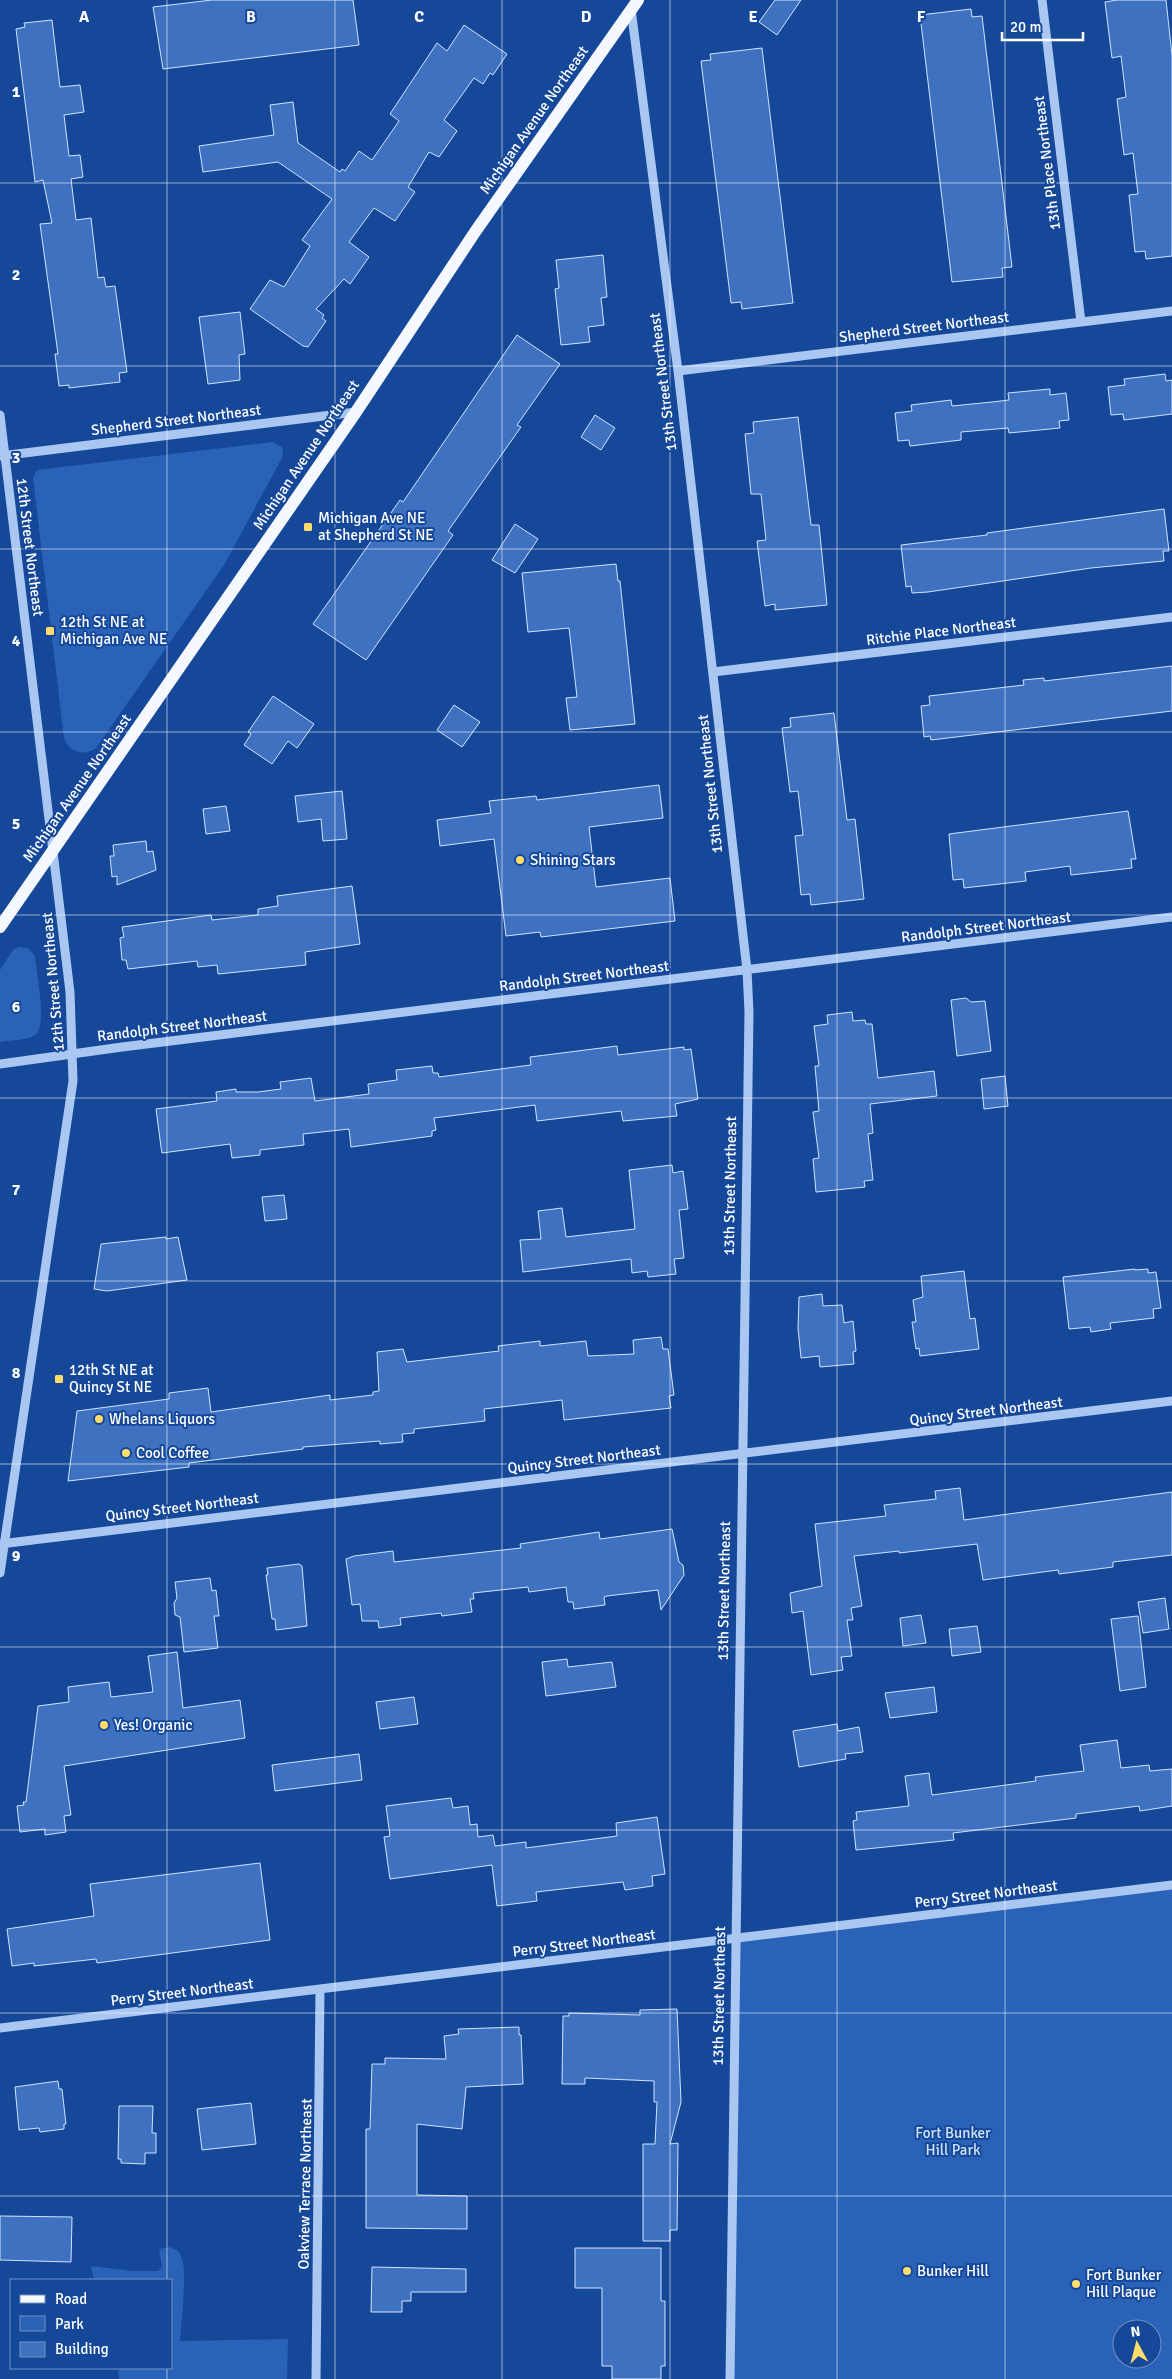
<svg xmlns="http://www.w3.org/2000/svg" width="1172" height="2379" viewBox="0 0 1172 2379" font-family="Signika,sans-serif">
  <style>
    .green { fill: #2962b7; fill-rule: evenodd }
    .building { fill: #3e72c1; stroke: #d2e3fc }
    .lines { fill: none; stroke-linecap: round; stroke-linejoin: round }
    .minor { stroke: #aac7f2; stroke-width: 9 }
    .major { stroke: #f5f9ff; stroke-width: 12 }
    .grid { fill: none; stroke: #fff; stroke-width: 1; stroke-opacity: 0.55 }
    .poi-dot { fill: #ffdc6b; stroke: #16489a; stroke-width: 2 }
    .labels { text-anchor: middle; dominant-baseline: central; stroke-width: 4; stroke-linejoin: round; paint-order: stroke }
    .street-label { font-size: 15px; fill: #fff; stroke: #16489a }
    .poi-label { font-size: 15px; fill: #fff; stroke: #16489a; text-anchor: start }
    .park-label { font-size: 15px; fill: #d2e3fc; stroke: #16489a }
    .grid-label { font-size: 16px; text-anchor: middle; font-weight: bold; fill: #fff; stroke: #16489a; stroke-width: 4; stroke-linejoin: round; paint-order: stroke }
  </style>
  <rect width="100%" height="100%" fill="#16489a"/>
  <path class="green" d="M273,442L282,447L283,456L224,565L96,748C83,757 69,752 64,738L33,478L37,470Z
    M19,947L28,948L35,956C36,972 48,1026 35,1035C26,1041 10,1040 0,1042V970L13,950Z
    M1172,1885V2379H730L736,1938ZM1122,2329H1152V2359H1122Z
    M169,2247C174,2249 179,2250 181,2256C188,2270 181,2322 180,2341L288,2339L287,2379H119L118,2368H171V2280H94L91,2266L131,2271H158L162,2267L159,2249Z"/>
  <path class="building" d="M212,0H353L359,45L163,69L153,7Z
    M775,0H801L777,35L759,22Z
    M1117,0H1166L1172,55V256L1146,259L1145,251L1135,252L1129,195L1138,194L1133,153L1124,155L1117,99L1126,97L1121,56L1112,58L1105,2Z
    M971,9L972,17L982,16L1012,267L1002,268L1003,277L952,282L920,15Z
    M52,20L60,87L80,85L84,112L64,115L69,156L80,155L83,177L71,179L76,220L91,218L98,278L104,277L106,287L115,286L127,372L119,373L120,382L69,388V385L59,386L55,354H58L40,224L52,223L43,180L35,182L16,29L25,27L24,23Z
    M464,25L507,54L493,75L490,73L483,84L474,78L444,120L457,131L439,157L429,152L408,187L415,192L395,221L374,208L349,242L369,257L350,284L344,279L316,309L324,315L322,318L326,321L308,347L303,346L250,309L270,280L284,287L310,246L302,240L332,199L278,162L203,172L199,146L274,135L270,105L293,102L298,143L340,172L342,169L345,171L359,151L372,160L399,121L390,114L437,43L447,51Z
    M762,48L793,303L742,309L741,302L731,303L701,61L711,60L710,54Z
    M603,255L607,297L601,298L604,325L588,327L590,342L561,345L555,289L559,288L556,260Z
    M240,312L245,354L239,355L240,380L208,384L199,317Z
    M517,335L560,364L517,425L521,427L448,531L453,535L366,660L313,624L400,500L403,502Z
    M1165,374L1166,381L1172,380V414L1124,420L1123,414L1111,415L1108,387L1125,385L1124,379Z
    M1050,389V395L1066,393L1069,420L1059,421L1060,428L1009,433L1008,428L961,432V440L910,446L909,440L898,441L895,413L912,411L911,405L951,400L952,406L992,402L1009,400L1008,393Z
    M595,415L615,428L601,450L581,437Z
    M798,417L811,525H819L827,605L775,610V604L765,606L757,541L766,540L761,494H751L745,434L754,433L753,422Z
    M1164,509L1169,551H1163L1164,561L1091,568L928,592L912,593L911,586L906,587L901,545L987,535V533Z
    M515,524L538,539L515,573L492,560Z
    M616,564L618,581H620L635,724L570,730L566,698L577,697L569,628L528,632L522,573Z
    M1172,666V711L931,740L930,736L924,737L921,706L930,705L929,696L1024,685L1023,680L1044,678V681Z
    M273,696L314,724L297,748L288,741L272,764L244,745L251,734L248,732Z
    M454,705L480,722L462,747L437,730Z
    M834,713L847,820L855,819L864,899L811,905L810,894L801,895L795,836L803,835L798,791L790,792L782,728L791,727L790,718Z
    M659,785L663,818L589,827L596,887L670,878L675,921L541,937L540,932L506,936L494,839L440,846L437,820L491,813L489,801L536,796L537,800Z
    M342,791L347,839L323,841L321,819L298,822L295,796Z
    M226,806L230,831L206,834L203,809Z
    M1128,811L1136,859H1131L1132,868L1071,875L1070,866L1025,872L1026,881L964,888L963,879L953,880L949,834Z
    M146,841L147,852L153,851L156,870L117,885V876L112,877L110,856H114L113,845Z
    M352,886L360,944L305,952L306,965L218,974L217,965L198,967L197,961L128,969L126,960H122L120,938L124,937L122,927L211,915L212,920L258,915V909L278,906L277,896Z
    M966,998L971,1002L985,1001L991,1051L957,1056L951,1000Z
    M852,1012L853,1021L865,1020L866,1024H872L878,1078L934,1071L937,1096L870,1104L873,1133L868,1134L873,1180L864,1181L865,1187L816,1192L813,1159L819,1158L813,1112L819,1111L815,1066H819L814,1026L828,1024L827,1015Z
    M617,1046L618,1055L684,1047V1050L691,1049L698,1099L675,1104L677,1116L623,1121L621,1111L537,1121L535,1105L434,1118L436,1130L432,1131V1136L351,1147L349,1129L303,1134L304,1145L260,1150V1155L232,1158L230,1144L162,1153L161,1147L156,1109L217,1101L216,1092L236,1089V1092H258L281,1089L280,1082L311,1078L315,1101L369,1094L368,1084L397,1080L396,1070L432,1066L433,1073H438L439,1077L531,1065L530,1057Z
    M1005,1076L1008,1106L984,1109L981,1079Z
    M672,1165L673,1173L683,1171L688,1209L679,1210L684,1258L674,1259L676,1274L648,1277L647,1271L632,1273L631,1259L523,1272L520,1240L541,1239L538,1211L562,1208L566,1237L635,1229L629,1170Z
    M284,1195L287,1219L265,1221L262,1197Z
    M166,1237V1239L178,1237L187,1280L107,1291L94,1289L101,1244Z
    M1135,1269V1270L1148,1269V1273L1156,1272L1161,1308L1153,1309L1154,1318L1110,1323L1111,1329L1091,1332L1090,1327L1069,1329L1063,1277Z
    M964,1271L970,1319L975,1318L979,1349L920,1356L919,1348L916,1349L912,1322H916L913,1300L923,1297L921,1276Z
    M822,1294L823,1306L842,1305L844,1323L853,1321L856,1351L853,1352L854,1364L820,1367L819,1356L801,1358L798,1328L799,1297Z
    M661,1337L663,1349H668L674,1395L669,1396L671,1408L564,1420L562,1400L484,1409L485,1421L414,1429V1433L402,1434L403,1442L380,1444V1441L303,1447V1449L189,1463V1467L68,1481L77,1411L169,1399V1393L208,1388L211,1412L330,1395V1400L373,1395V1392L379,1391L377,1352L403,1349L407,1362L499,1351L498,1346L540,1341V1346L586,1341L588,1356L634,1354L633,1340Z
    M960,1488L964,1520L1172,1492V1555L1113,1562V1567L1059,1574L1058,1570L983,1580L977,1544L899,1553V1551L854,1556L862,1606L851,1608L853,1620H847L852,1656L841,1657L843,1670L811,1675L803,1611L792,1613L790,1593L822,1586L815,1524L886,1516L884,1505L936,1499L935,1491Z
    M672,1529L679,1562L683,1565L684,1575L661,1610L658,1590L607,1596L604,1597L605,1605L574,1609L573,1602H568L566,1587L529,1592L528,1587L473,1593L474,1599H470L472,1612L442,1616L441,1613L400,1618L401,1625L379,1628L378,1621H362L360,1604L352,1605L346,1559L354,1556L393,1551L394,1562L521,1548L520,1544L599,1532L600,1539Z
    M299,1564L302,1566L307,1626L276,1630L275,1619H272L266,1575H268L267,1568Z
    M210,1578L212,1591L216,1590L219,1616H214L218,1648L184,1652L180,1617L175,1615L174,1603L177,1598L175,1582Z
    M1165,1598L1169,1629L1143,1633L1138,1602Z
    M921,1615L926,1643L903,1646L900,1618Z
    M1138,1616L1146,1687L1120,1691L1111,1619Z
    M977,1626L981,1652L952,1656L949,1629Z
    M177,1652L183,1708L240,1700L245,1738L64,1766L71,1815L64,1816L66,1832L45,1835V1829L20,1832L17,1806L24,1805L23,1802H26L38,1706L69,1702L68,1687L109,1682L111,1697L153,1692L148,1656Z
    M567,1659L568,1667L612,1662L616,1687L546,1696L542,1662Z
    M934,1687L937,1712L890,1718L885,1693Z
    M414,1697L418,1724L380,1729L376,1702Z
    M837,1724L838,1731L859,1727L863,1752L845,1754L846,1759L799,1767L793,1731Z
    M1117,1740L1121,1768L1149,1765L1150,1771L1172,1769V1806L1140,1811L1139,1806L1076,1814V1818L953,1833L954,1840L856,1850L853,1821L857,1820L856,1812L909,1806L905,1776L929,1773L932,1795L1036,1781L1035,1777L1084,1771L1080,1745Z
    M359,1754L362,1780L275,1791L272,1765Z
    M451,1798L453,1808L468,1806L470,1825L477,1824L478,1837L493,1835L495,1846L526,1842V1848L617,1836L616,1823L657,1817L665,1874L652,1876L653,1886L625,1890L623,1882L536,1892L537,1901L497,1906L492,1865L390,1879L384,1837L390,1836L386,1806Z
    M260,1863L270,1940L97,1963L96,1959L34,1966V1963L12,1966L7,1929L94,1916L90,1884Z
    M677,2009L681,2102L670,2144L678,2143L677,2230H670V2241H643V2144H655L657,2102H654V2081L585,2078V2084H562L563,2016H569V2013L640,2015V2010Z
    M519,2027V2035H521L523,2084L466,2087L462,2129L417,2124V2195L467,2196V2229L366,2228V2129H370L372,2064H385V2058L446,2059L444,2036L459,2034L458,2029Z
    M58,2081L59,2089H62L66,2124H64V2129L40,2132L39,2128L19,2130L15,2087Z
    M251,2103L256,2144L202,2150L197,2109Z
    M119,2106H153L152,2133H156V2153H145V2164L121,2163V2159H118Z
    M0,2216L72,2217L71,2262L0,2260Z
    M575,2248H661V2301H665V2366H661V2379H612V2366H602V2288H575Z
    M372,2267L466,2269V2292H411V2301H402V2312H371Z"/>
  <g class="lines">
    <path class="minor" d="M1042,0L1081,322
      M631,9L678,371L747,970L749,1012L730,2379
      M678,371L1172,311
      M0,415L70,992L73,1081L0,1573
      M0,456L356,412
      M713,672L1172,617
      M0,1064L122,1047L1172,917
      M0,1544L1172,1401
      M0,2028L1172,1885
      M316,2379L320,1989"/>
    <path class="major" d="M0,927L356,412L475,232L638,0"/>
  </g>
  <path class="grid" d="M167,0V2280M335,0V2379M502,0V2379M670,0V2379M837,0V2379M1005,0V2379M0,183H1172M0,366H1172M0,549H1172M0,732H1172M0,915H1172M0,1098H1172M0,1281H1172M0,1464H1172M0,1647H1172M0,1830H1172M0,2013H1172M0,2196H1172M167,2368V2379"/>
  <g class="poi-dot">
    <rect x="303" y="522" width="10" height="10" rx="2.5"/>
    <rect x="45" y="626" width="10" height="10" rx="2.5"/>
    <circle cx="520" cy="860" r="5"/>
    <rect x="54" y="1374" width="10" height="10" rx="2.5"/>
    <circle cx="99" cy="1419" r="5"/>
    <circle cx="126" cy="1453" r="5"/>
    <circle cx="104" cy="1725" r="5"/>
    <circle cx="907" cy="2271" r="5"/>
    <circle cx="1076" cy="2284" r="5"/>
  </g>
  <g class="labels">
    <g class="street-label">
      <text transform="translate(534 120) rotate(-55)">Michigan Avenue Northeast</text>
      <text transform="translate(1047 163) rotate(-97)">13th Place Northeast</text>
      <text transform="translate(924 327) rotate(-7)">Shepherd Street Northeast</text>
      <text transform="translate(663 382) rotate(-97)">13th Street Northeast</text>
      <text transform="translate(176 420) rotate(-7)">Shepherd Street Northeast</text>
      <text transform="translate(306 455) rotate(-56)">Michigan Avenue Northeast</text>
      <text transform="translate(30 547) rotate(83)">12th Street Northeast</text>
      <text transform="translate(941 631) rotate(-7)">Ritchie Place Northeast</text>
      <text transform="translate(710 784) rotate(-96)">13th Street Northeast</text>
      <text transform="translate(77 788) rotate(-55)">Michigan Avenue Northeast</text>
      <text transform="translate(986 927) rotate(-7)">Randolph Street Northeast</text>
      <text transform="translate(584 976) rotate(-7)">Randolph Street Northeast</text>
      <text transform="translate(53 982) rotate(-95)">12th Street Northeast</text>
      <text transform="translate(182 1026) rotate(-7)">Randolph Street Northeast</text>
      <text transform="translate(730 1186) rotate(-89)">13th Street Northeast</text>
      <text transform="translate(986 1411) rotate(-7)">Quincy Street Northeast</text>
      <text transform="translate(584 1459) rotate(-7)">Quincy Street Northeast</text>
      <text transform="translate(182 1507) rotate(-7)">Quincy Street Northeast</text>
      <text transform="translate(724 1591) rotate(-89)">13th Street Northeast</text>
      <text transform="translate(986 1894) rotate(-7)">Perry Street Northeast</text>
      <text transform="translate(584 1943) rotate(-7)">Perry Street Northeast</text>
      <text transform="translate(182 1992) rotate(-7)">Perry Street Northeast</text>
      <text transform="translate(719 1996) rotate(-89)">13th Street Northeast</text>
      <text transform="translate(305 2184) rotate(-89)">Oakview Terrace Northeast</text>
    </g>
    <g class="poi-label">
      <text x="318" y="518">Michigan Ave NE<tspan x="318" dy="17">at Shepherd St NE</tspan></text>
      <text x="60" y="622">12th St NE at<tspan x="60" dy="17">Michigan Ave NE</tspan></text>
      <text x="530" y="860">Shining Stars</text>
      <text x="69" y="1370">12th St NE at<tspan x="69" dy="17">Quincy St NE</tspan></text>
      <text x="109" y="1419">Whelans Liquors</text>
      <text x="136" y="1453">Cool Coffee</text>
      <text x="114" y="1725">Yes! Organic</text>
      <text x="917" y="2271">Bunker Hill</text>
      <text x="1086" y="2275">Fort Bunker<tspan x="1086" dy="17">Hill Plaque</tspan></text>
    </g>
    <g class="park-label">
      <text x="953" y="2133">Fort Bunker<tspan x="953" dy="17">Hill Park</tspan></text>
    </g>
  </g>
  <g class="grid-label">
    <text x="84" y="22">A</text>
    <text x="251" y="22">B</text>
    <text x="419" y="22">C</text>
    <text x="586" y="22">D</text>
    <text x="753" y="22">E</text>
    <text x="921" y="22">F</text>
    <text x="16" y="97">1</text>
    <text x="16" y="280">2</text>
    <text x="16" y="463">3</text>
    <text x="16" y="646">4</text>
    <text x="16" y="829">5</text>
    <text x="16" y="1012">6</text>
    <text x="16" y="1195">7</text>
    <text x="16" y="1378">8</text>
    <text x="16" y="1561">9</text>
  </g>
  <rect x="10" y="2279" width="162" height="90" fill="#16489a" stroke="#7391c2"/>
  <rect x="20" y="2295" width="25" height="8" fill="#f5f9ff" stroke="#7391c2"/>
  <text x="55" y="2304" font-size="15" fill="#ffffff">Road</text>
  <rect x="20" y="2316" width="25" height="15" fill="#2962b7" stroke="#7391c2"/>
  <text x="55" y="2329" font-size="15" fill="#ffffff">Park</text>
  <rect x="20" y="2342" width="25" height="15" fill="#3e72c1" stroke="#7391c2"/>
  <text x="55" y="2354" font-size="15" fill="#ffffff">Building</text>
  <g transform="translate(1137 2344) rotate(353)"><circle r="24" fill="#16489a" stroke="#7391c2"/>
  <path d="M0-4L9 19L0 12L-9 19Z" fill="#ffdc6b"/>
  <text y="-8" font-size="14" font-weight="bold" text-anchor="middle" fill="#ffffff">N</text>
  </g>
  <path d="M1002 32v8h81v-8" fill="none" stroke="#ffffff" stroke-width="2.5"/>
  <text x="1010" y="32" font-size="15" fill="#ffffff" stroke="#16489a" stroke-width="4" paint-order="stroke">20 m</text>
</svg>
